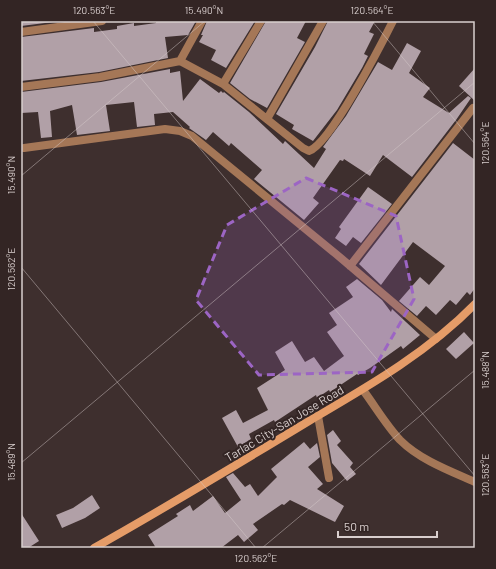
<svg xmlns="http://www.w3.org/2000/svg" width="496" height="569" viewBox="0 0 496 569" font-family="Barlow,sans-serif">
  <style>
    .building { fill: #b1a0a7 }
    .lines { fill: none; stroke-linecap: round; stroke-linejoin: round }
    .minor { stroke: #a57757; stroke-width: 8 }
    .secondary { stroke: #e59c68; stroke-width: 8 }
    .marked { fill: #9c65c4; fill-opacity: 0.2; stroke: #9c65c4; stroke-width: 3; stroke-dasharray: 8 5; stroke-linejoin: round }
    .ticks { fill: none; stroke: #d9cfce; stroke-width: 1; stroke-opacity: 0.45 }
    .labels { text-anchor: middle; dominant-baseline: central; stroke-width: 4; stroke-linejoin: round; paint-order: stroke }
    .street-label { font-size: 12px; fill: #d9cfce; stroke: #332524 }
    .neatline { fill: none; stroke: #d9cfce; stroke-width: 1.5 }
    .ticks-label { font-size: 10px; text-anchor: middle; fill: #d9cfce }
  </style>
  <rect width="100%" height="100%" fill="#3e2f2e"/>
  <path class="building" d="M21,21H61L21,26Z
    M156,21H196L188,35L165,37L168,58L99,72L21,81V37L94,28V32L117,29V26L134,23V26L156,23Z
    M207,21H255L226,68L211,60L216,50L199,42L203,35H201Z
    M266,21H306L297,38L305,42L267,108L250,99L230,83Z
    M328,21H375L369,32L374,34L364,54L368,56L362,68L337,110L313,141L292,129L294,125L276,114L315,47Z
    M407,43L421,51L409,73L430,88L423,97L449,113L468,96L471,98L456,120L412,177L383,155L370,176L344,159L343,161L340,160L313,198L319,203L304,220L254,179L262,170L231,143L229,146L213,132L206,140L189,128L190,127L173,112L154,114L155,125L137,127L134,102L106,105L110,131L77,135L72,105L50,111L52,137L41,138L38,112L21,113V92L101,82L170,69V73L180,71L183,101L200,79L219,93L221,91L223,93L224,92L249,112L283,144L285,141L314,168L326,149L323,147L346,116L378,62L392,70Z
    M475,68V101L459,86Z
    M453,143L475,160V288L470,295L467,292L456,305L450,300L436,315L426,306L417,316L399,301L420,277L429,285L445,266L413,242L381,285L359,264Z
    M368,187L392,204L361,243L353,237L346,246L335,238L341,229L339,227Z
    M357,279L382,300L391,312L392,309L420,335L403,349L401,346L370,368L358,375L357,374L330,392L329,390L317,398L316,395L275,422L274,420L249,434L251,439L238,447L222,418L236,410L243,423L268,410L257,388L285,370L275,352L292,341L305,362L314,357L324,371L344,356L327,332L337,325L329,313L353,297L346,287Z
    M464,332L474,343L456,359L446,349Z
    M333,430L341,441L337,445L353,463L350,467L356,474L347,481L332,463L327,435Z
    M304,442L310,449L317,443L320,457L308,467L323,484L317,489L344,506L335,522L290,500L284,505L282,504L253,524L258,530L244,542L238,535L221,548H156L148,535L178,516L176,514L190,505L193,511L213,496L225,513L241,500L226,477L233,473L245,487L250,484L258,496L277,477L271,469Z
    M92,495L100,508L85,518L62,528L56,515L73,508Z
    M21,513L39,541L28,548H21Z"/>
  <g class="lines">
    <path class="minor" d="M21,32L102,21
      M180,61L202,21
      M223,84L261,21
      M21,87L100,77L180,61L223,84L303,148L309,151C330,144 381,45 393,21
      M267,119L323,21
      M24,148L165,129L180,131L192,136L336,254L436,339
      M350,266L473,108
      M363,390C375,406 386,425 400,440C420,460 450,471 475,482
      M318,416L329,478"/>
    <path class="secondary" d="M94,548C167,507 238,464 309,421C367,387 427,353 475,304"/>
  </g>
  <path class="marked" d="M306,178L396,216L414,299L372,372L259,375L196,300L227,225Z"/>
  <path class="ticks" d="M93,21L475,476M372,21L475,144M21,176L205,21M21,267L256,548M21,463L475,82M262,548L475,370"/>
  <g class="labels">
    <g class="street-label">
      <text transform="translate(284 423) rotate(-31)">Tarlac City-San Jose Road</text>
    </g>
  </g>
  <rect width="496" height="569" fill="none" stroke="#332524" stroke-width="44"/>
  <path d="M338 531v6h99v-6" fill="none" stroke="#d9cfce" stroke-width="2"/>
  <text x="344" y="531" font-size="12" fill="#d9cfce" stroke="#332524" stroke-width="3" paint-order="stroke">50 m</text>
  <rect x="22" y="22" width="452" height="525" class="neatline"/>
  <g class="ticks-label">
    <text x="94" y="14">120.563°E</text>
    <text x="204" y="14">15.490°N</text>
    <text x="372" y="14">120.564°E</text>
    <text transform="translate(485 143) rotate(-90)" y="4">120.564°E</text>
    <text transform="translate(11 175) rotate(-90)" y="4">15.490°N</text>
    <text transform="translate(11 269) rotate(-90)" y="4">120.562°E</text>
    <text transform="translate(485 370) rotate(-90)" y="4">15.488°N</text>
    <text transform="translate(11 462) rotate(-90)" y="4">15.489°N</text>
    <text transform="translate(485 475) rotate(-90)" y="4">120.563°E</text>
    <text x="256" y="562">120.562°E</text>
  </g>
</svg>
